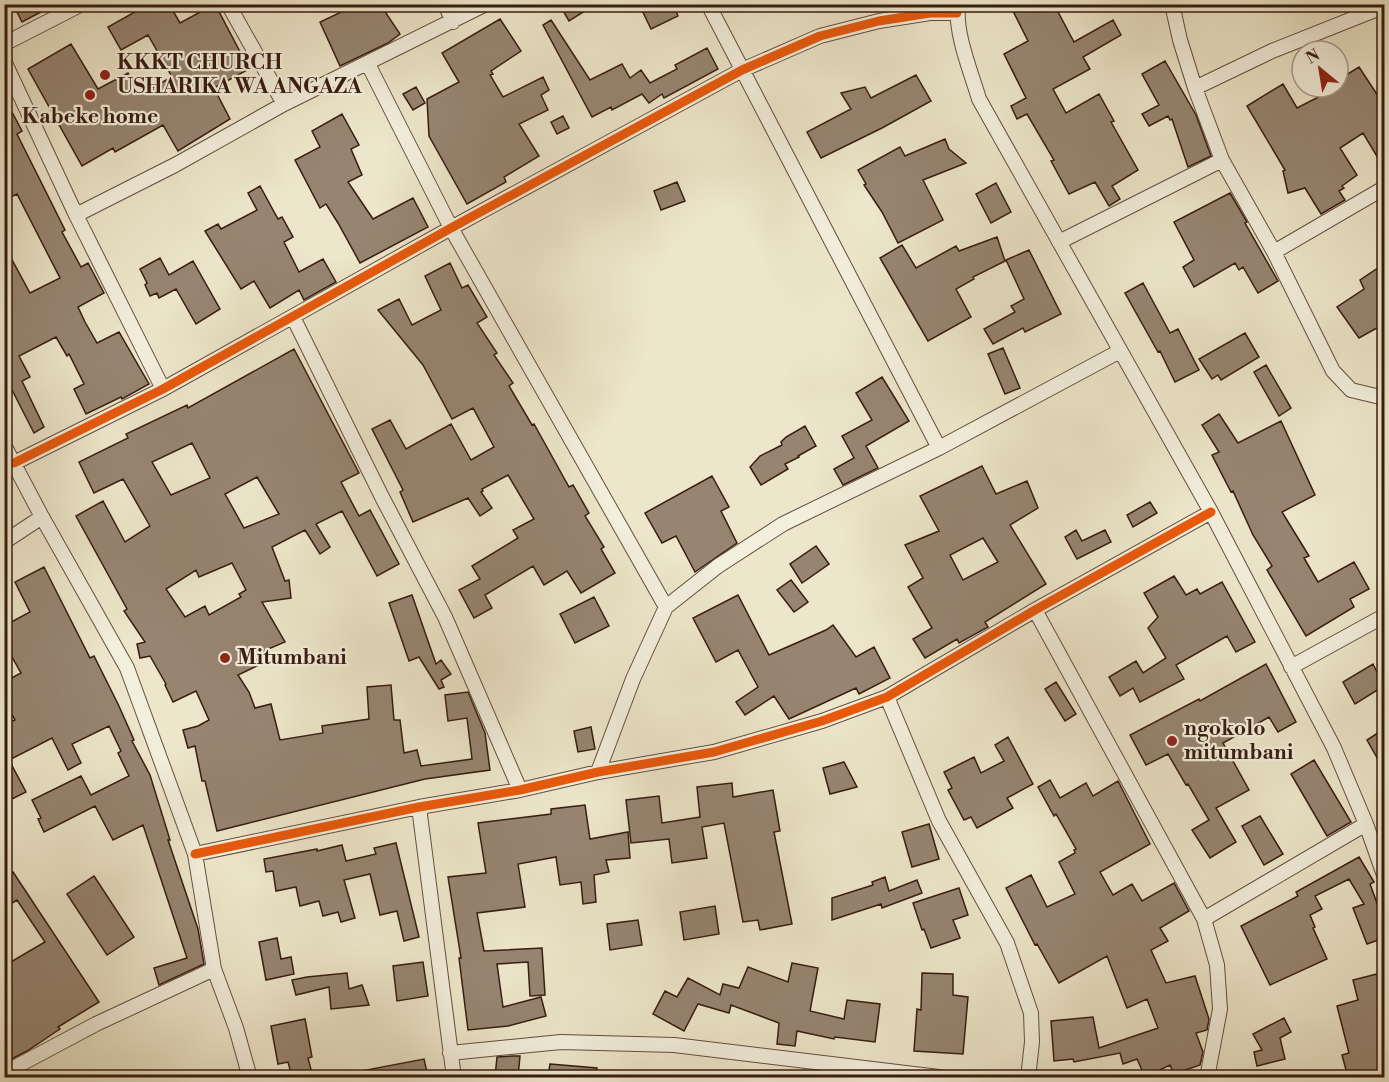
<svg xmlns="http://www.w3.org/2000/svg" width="1389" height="1082" viewBox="0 0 1389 1082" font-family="'Libre Bodoni',serif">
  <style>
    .building { fill: #968571; stroke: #371c10; stroke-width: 1.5; fill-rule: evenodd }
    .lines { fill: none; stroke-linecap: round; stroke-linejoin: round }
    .street-casing { stroke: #644e3e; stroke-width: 16 }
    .street { stroke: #f3efdd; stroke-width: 14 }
    .cycleway-casing { stroke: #f3efdd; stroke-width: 13 }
    .cycleway { stroke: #e8590c; stroke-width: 9 }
    .poi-dot { fill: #8f2418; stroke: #f3efdd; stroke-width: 2 }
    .labels { text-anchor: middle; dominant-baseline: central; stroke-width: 4.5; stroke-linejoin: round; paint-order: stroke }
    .poi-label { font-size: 21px; font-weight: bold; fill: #371c10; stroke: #f3efdd; text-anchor: start }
  </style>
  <rect width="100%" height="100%" fill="#ede6ca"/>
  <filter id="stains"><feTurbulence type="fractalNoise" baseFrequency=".00333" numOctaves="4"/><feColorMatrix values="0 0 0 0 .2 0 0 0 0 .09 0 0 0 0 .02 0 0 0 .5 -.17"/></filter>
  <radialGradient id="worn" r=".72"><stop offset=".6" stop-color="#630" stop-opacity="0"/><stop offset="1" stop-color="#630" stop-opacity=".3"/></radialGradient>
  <path class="building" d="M13,4H56L22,22Z
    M149,4H169L180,23L215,4L249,69L214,88L230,119L178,151L163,125L115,152L113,148L82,166L28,69L71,44L98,89L128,73L139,95L172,77L148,35L121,50L108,27Z
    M358,4H380L400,34L388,43L340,66L320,22Z
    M559,4H596L569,21Z
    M639,4H673L678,16L651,29Z
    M1014,4H1051L1058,12L1074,42L1113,20L1121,35L1083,57L1090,69L1053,89L1066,113L1099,94L1114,121L1111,122L1138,170L1112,186L1120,199L1109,206L1095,182L1069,194L1051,161L1054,160L1027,114L1017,119L1011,106L1026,98L1004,54L1028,41L1014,13Z
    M500,19L521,51L491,71L493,74L490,75L503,97L543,77L549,90L541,95L548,110L519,124L539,156L504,177L506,182L467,204L429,136L427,99L459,82L442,53Z
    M551,20L590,80L622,64L630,78L641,70L650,83L677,69L675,65L707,48L718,69L664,98L662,94L649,103L642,94L612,110L611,107L592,117L543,25Z
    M1165,61L1196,115L1211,156L1188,167L1172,119L1170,120L1168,116L1149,126L1142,114L1159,105L1142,74Z
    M1359,67L1384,105V168L1363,133L1340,148L1357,175L1342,186L1344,188L1339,191L1345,200L1321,214L1305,188L1288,193L1283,171L1285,170L1247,106L1283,84L1297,108L1338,87V80Z
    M916,75L931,101L882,128L821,158L807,132L851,109L841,93L865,87L871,98Z
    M416,87L425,103L413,110L403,94Z
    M4,97L22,131L17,134L65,230L62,232L81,267L88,263L104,293L78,307L85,322L97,343L119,332L149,384L122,399L121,397L86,414L74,389L84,384L69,354L67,356L56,337L19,356L30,377L22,381L44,427L34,433L10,386L4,389V245L30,293L60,278L17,194L4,200Z
    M342,114L359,145L351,149L362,175L348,182L373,219L413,198L428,227L360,263L338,223L326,204L320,208L295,160L320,147L312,131Z
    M563,116L569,128L557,134L551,122Z
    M945,139L949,149L966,163L923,180L943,220L898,243L882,212L864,185L866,184L858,170L900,147L905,156Z
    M677,182L685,201L661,210L654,191Z
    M996,183L1011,212L991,223L976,194Z
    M260,186L278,219L282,217L293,237L284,242L299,272L323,259L336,282L304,300L299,290L270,308L254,281L241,289L205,231L218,224L221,229L257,210L248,193Z
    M1230,193L1247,222L1245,223L1278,281L1258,293L1243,267L1239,270L1235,263L1194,287L1183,267L1194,260L1174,222Z
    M997,237L1005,261L973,277L974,279L956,289L971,317L928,341L880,258L902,245L916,268L956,246L959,251Z
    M1029,250L1061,314L1025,332L1023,328L993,344L984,329L1015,312L1011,306L1024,299L1006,260Z
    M160,258L169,275L193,261L220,309L196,324L176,289L159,298L157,293L150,296L145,285L147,283L140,269Z
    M450,263L462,288L468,285L487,317L477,323L497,353L494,355L513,383L509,386L532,425L534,424L569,487L573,485L589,513L585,516L604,547L601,549L615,573L581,593L567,571L544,585L533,566L485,595L492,608L474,618L459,590L480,579L472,566L518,538L513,530L534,519L508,475L482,489L483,491L481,492L492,508L480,516L468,498L413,522L400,492L403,490L372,429L390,420L406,449L451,424L471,460L494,447L473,408L452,419L423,365L378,310L399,299L412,325L441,310L425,276Z
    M1384,264V324L1359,338L1337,307L1364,289L1360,280Z
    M1143,283L1170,333L1178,329L1199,370L1175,382L1160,351L1158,352L1125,293Z
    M1245,333L1259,357L1221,380L1218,375L1212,379L1199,359Z
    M1003,348L1020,388L1005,394L988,354Z
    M294,349L359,473L341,482L359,516L370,510L399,564L377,576L342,511L316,524L330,547L320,554L305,530L272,547L285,581L289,580L291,598L262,602L285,642L254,655L259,665L238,675L249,692L255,708L271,704L280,740L323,733L322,726L369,719L367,687L391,685L394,720H400L404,753L417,750L421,766L472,759L467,718L448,721L445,695L468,692L485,733L490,770L425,779L217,831L205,781H202L195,746L188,748L183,730L198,726L209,720L196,691L173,702L165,685L166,684L150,656L140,658L137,644L145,642L124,611L127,609L76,516L103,501L125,542L150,526L123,479L94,493L79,462L128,438L126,434L187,405L188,408ZM192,443L210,478L171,495L152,462ZM257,477L279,514L244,528L225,494ZM232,563L246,590L239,594L241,597L209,615L205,606L185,617L166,589L196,570L199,577Z
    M1266,365L1291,408L1279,416L1254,372Z
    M882,377L909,421L866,446L878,468L843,485L834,469L854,458L842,436L872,420L856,393Z
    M1219,414L1238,443L1281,421L1315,495L1282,512L1309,556L1304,558L1318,582L1354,562L1369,589L1350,599L1354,607L1306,636L1267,570L1272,566L1253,535L1233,491L1231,492L1212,455L1219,452L1202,425Z
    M805,426L816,446L798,456L799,457L785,464L788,469L761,485L750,467L760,456L782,445L781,442L786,437Z
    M982,466L996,494L1027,481L1038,508L1010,525L1046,584L985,622L988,627L959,643L957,639L925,658L913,639L932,628L908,587L923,578L905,545L939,531L920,496ZM983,538L998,562L963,580L950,555Z
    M712,476L729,507L721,511L737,543L695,572L676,536L662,543L645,513Z
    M1150,502L1157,513L1133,527L1127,515Z
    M1076,530L1082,541L1105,530L1111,542L1077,559L1065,537Z
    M816,546L829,564L802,583L790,564Z
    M44,567L90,658L94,656L118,704L134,740L132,741L150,775L170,840H168L198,929L204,964L159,985L154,968L187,958L143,825L113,840L95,806L44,832L38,819L41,818L32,800L81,776L91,795L129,776L118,753L121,751L109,726L72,744L81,763L68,770L52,738L9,760L26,792L4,803V725L15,720L4,701V682L21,673L4,643V626L30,612L15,582Z
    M1174,576L1186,595L1197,589L1200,594L1222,582L1255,642L1236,652L1227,636L1176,665L1184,679L1140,702L1133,688L1120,696L1109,677L1136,661L1143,673L1166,658L1148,628L1158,617L1144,593Z
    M791,580L808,602L794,612L777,590Z
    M412,595L436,664L441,660L451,674L441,680L444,687L439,689L419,657L409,661L389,603Z
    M738,595L769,655L826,630L833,625L856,657L874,647L890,678L859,694L856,688L789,719L774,696L745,715L736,702L758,687L738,650L716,662L693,618Z
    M594,597L609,626L575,643L560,614Z
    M1266,664L1296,722L1278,732L1269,717L1223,743L1249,790L1216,808L1236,842L1210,858L1192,830L1209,820L1188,784L1186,785L1168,754L1146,765L1130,735L1199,699L1200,701Z
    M1373,664L1384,686L1355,704L1343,682Z
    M1056,682L1076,714L1065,721L1045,689Z
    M591,727L595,749L578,752L574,731Z
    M1384,729V770L1367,740Z
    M1008,737L1033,784L1007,798L1013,808L977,828L971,817L964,820L948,790L952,788L944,772L974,757L981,773L1004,761L995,745Z
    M1314,760L1351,822L1327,836L1291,774Z
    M844,762L857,787L830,794L823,768Z
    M1050,780L1060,798L1086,783L1093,796L1118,781L1150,844L1100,872L1113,895L1132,884L1142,901L1174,883L1189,911L1160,928L1168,941L1151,950L1166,983L1195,976L1209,1019L1207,1030L1196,1033L1203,1052L1200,1065L1174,1074L1170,1065L1145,1077L1137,1059L1123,1064L1120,1053L1074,1062L1073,1059L1054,1061L1051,1021L1093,1017L1099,1048L1158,1028L1147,999L1127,1008L1107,956L1059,983L1037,944L1035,945L1006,888L1031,875L1047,907L1075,894L1059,862L1075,853L1074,850L1076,849L1056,814L1054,816L1038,787Z
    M732,783L733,797L773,790L780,831L774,832L792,924L760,930L758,920L743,922L724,823L702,827L707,858L672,863L669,839L631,843L626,800L659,796L662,823L700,817L697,787Z
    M585,805L590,839L628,832L630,858L606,860L609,872L594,875L596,902L583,904L581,882L560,885L556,857L518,864L525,907L477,913L484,951L542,948L545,995L530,996L528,962L497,964L503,1007L541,997L546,1016L508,1026L468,1030L459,958H461L448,877L486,873L478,823L551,814V809Z
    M1260,816L1283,854L1264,865L1242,826Z
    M929,824L939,859L912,867L902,832Z
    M396,843L419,937L404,941L397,911L380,915L370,874L344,880L355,918L341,922L338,912L323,916L319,901L300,906L296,887L276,891L273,871L266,872L264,859L317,849V851L342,845L346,861L376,854L374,848Z
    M1359,857L1374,882L1370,884L1384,922V938L1367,944L1353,908L1364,904L1349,879L1315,896L1322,909L1310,915L1315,927L1313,928L1327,959L1270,985L1241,926L1298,896L1296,892Z
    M13,872L99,1002L58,1027L60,1029L27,1051L4,1063V966L45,942L17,900L4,908V877Z
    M94,876L134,937L107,955L67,894Z
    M885,877L889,891L917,880L922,893L882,908L881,904L832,920V898L873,885L872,882Z
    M959,888L968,915L953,920L960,938L931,948L924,929L922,930L913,903Z
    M715,906L719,934L684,940L680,912Z
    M638,920L642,945L610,950L607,924Z
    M277,938L281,959L291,957L294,974L266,980L259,942Z
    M423,962L428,996L397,1001L393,966Z
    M792,963L818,968L810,1011L844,1019L847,1000L880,1004L875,1042L835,1037L834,1039L797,1031L795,1046L777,1044L779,1023L731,1005L729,1013L698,1004L684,1031L653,1014L665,991L677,997L688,978L720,995L723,984L739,988L748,967L788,982Z
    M347,973L349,989L362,985L369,1005L331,1009L329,987L296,995L292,980L307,977Z
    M922,973L953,974V995L968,997L963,1054L914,1051L917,1009L921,1010Z
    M1381,973L1384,985V1077H1374L1372,1071L1348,1077L1342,1055L1349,1053L1337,1006L1358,1000L1353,980Z
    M1284,1018L1291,1032L1280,1038L1285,1059L1257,1066L1254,1052L1262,1050L1253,1034Z
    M305,1019L312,1057L308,1058L313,1077H292L288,1062L278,1064L271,1026Z
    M513,1056H520L518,1077H495L497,1057Z
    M424,1059L428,1077H362L361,1071Z
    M550,1064L597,1068L596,1077H548Z"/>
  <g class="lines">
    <g class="street-casing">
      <path id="street" d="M228,4L284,104
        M445,4L453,22
        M708,4L939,448
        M1172,4L1180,40L1195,88L1222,160L1274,252L1333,371L1351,390L1376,396L1384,394
        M958,6C955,34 971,72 979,99L1211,512L1334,748L1366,824L1384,875
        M4,44L82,4
        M4,61L76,215L163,389
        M368,64L451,228L666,607
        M1195,88L1272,51L1380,8
        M76,215L175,165L284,104L486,4
        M1059,242L1222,160
        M1274,252L1384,188
        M293,317L382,497L445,617L520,790
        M4,445L42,517L127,668L195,854L214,969L236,1028L250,1078
        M14,463L163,389L451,228L742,70L820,36L879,21L930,13H957
        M4,542L42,517
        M1035,610L1204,919L1217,965L1220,1009L1207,1078
        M1291,667L1384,616
        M887,697L939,821L1007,943L1031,1013L1032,1042L1028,1078
        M598,772L633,679L666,607L718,566L783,524L939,448L1120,351
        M419,807L454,1078
        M195,854L419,807L520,790L598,772L714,752L822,721L887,697L1035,610L1211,512
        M1204,919L1366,824
        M450,1053L561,1042L674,1045L947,1078
        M4,1073L96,1024L214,969"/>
    </g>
    <use href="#street" class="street"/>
    <g class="cycleway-casing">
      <path id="cycleway" d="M14,463L163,389L451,228L742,70L820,36L879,21L930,13H957
        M195,854L419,807L520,790L598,772L714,752L822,721L887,697L1035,610L1211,512"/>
    </g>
    <use href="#cycleway" class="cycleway"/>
  </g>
  <g class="poi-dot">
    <circle cx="105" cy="75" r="6"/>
    <circle cx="90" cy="95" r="6"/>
    <circle cx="225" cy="658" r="6"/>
    <circle cx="1172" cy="741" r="6"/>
  </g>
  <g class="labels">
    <g class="poi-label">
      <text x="117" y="63">KKKT CHURCH<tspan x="117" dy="24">USHARIKA WA ANGAZA</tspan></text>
      <text x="90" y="117" text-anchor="middle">Kabeke home</text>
      <text x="237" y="658">Mitumbani</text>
      <text x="1184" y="729">ngokolo<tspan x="1184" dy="24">mitumbani</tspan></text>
    </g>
  </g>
  <rect width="1389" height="1082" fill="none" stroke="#ede6ca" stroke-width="24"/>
  <rect x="6" y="6" width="1377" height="1070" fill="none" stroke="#371c10" stroke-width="3"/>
  <rect x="12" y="12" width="1365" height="1058" fill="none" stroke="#371c10" stroke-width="1.5"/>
  <g transform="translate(1320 69) rotate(330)"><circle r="28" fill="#f3efdd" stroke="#a89b8b" stroke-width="1.5"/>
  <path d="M0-4.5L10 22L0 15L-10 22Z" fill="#8f2418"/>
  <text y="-9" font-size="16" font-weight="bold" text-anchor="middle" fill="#371c10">N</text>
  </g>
  <rect width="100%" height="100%" filter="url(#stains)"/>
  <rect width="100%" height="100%" fill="url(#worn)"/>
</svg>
